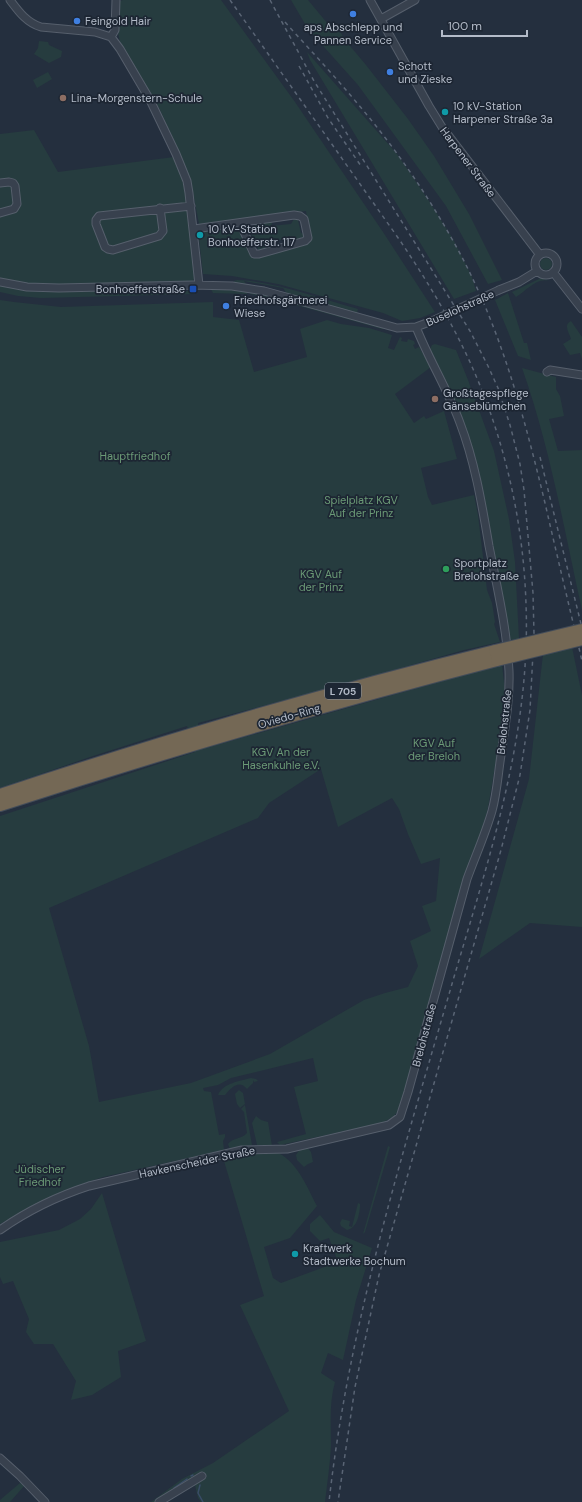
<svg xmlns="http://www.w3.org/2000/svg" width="582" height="1502" viewBox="0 0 582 1502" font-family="'DM Sans',sans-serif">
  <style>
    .green { fill: #263c3f; fill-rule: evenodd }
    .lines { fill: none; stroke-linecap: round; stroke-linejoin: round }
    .stream { stroke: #394c67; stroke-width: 1.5 }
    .street-casing { stroke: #565f6c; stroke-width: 9 }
    .highway-casing { stroke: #434c59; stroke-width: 14 }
    .street { stroke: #38414e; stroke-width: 7 }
    .highway { stroke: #746855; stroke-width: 12 }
    .rail { stroke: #5a6575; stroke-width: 1.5; stroke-dasharray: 4 4; stroke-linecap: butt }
    .street-bridge-casing { stroke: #565f6c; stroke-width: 9; stroke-linecap: butt }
    .highway-bridge-casing { stroke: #434c59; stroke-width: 14; stroke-linecap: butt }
    .street-bridge { stroke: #38414e; stroke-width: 7 }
    .highway-bridge { stroke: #746855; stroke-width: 12 }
    .shop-dot { fill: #3f7fe0; stroke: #1d2633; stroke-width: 1.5 }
    .education-dot { fill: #8d6e63; stroke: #1d2633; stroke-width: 1.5 }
    .culture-dot { fill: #0f9aa8; stroke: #1d2633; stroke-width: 1.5 }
    .transit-dot { fill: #1a4fb4; stroke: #1d2633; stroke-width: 1.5 }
    .leisure-dot { fill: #2e9e5b; stroke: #1d2633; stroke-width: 1.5 }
    .labels { text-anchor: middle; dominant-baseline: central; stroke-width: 3.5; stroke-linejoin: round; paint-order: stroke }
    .shield { fill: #1d2633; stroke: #878f9c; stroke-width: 1 }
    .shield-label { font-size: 10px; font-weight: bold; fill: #b4bcc9 }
    .poi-label { font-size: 11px; fill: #b4bcc9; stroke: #1d2633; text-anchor: start }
    .street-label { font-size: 11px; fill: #b4bcc9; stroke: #1d2633 }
    .park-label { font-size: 11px; fill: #6b9a76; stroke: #1d2633 }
  </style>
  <rect width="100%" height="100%" fill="#242f3e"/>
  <path class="green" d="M123,0H221L295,102L383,232L435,312L420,318L402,321L383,313L278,284L232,276L203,274L198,230L237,226L249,251L253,256L310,235L306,211L199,224L191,182L179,151L158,106L120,42L118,33L120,1Z
    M291,0H308L333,30L341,33L345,40L366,65L408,119L434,156L469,214L502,280L488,284L446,206L358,85L308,29Z
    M39,41L48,42L49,45L62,51L61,57L49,63L34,54L38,48Z
    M307,52L397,154L429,201L453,239L472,277L476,291L454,299L310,60Z
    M48,72L52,79L37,88L33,80Z
    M34,130L58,172L174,157L184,185L196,277L191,282L45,285L19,283L0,279V134Z
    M294,219L298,220L301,233L306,234L305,238L292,242V238L274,241L272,248L259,251L249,229L255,227L254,223L273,221L271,226L291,224Z
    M540 264a6 6 0 1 1 12 0a6 6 0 1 1-12 0Z
    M541,278L549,281C537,277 526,291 516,297L512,292Z
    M237,280C274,281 321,299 358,309L357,313L287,294L283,288L244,281L247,285L233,283L234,281Z
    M0,285L35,291H54L182,289V291H195V294L41,298L18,296L0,292Z
    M211,289L247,291V294L213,293Z
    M250,292L271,296L379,326L386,329H382L278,300L250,294Z
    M508,293L524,343H527L531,360L518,356L495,300Z
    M0,300L14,302L61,307L213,302V317L239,320L254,372L307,357L300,329L327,320L341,324L369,328L392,335L388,348L394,350L400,337L402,338L401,341L407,342L408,339L414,341L415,344L413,345L415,349L419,347L431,367L395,394L414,423L424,416L426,419L444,411L457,459L421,468L428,497L432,505L474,495L478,515L487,590L492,603L495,622L494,624L500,642L464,650L338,686L198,723L206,748L502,664L506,701L488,808L481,834L466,874L399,1110L393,1117L382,1123L280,1145L277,1142L306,1134L294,1087L318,1081L313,1058L231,1078L218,1085L203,1088L204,1091L211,1092L219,1135L225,1134V1137L223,1141L224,1150L103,1177L68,1189L46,1199L0,1224V816L195,752L187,726L90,757L0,788ZM321,769L338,827L392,798L399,809L408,834L421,864L440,858L436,901L422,906L431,931L410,941L418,966L408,987L385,993L364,1000L270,1054L191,1083L99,1102L89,1046L49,908L258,818L269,803Z
    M571,321L582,337V359L580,353L570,355L563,344L571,339C569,332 563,325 571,321Z
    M435,344L456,350L468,380L494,451L509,519L515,562L519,639L510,640L477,466L463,421L431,354L430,349L432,345Z
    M522,368L556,377V389L560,396L564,416L549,419L558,451L582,450V610C564,529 550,447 522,368Z
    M572,647L582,695V927L530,923L479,959L529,779L543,654Z
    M251,1078L256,1079L258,1081L254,1082L253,1080V1083L247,1089C239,1079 231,1088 225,1095H218C223,1083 240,1081 251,1078Z
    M239,1090L243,1093L245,1104L240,1108L237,1104L235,1094Z
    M245,1105L252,1145L230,1149L228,1144C232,1138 242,1139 247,1133L244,1112L241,1109Z
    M256,1116L261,1120L268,1122L272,1146L257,1145L252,1123Z
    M388,1146L390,1147L365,1232L363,1234Z
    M307,1147L311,1152L313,1162L308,1164L304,1167L297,1160L296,1155L300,1149Z
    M251,1153C261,1153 274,1150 282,1155C299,1166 308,1189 317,1206L290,1238L264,1247L273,1278L281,1283L338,1262L329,1238L320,1241L310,1231V1224L320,1215L334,1232L372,1248L356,1300L343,1360L328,1353L321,1373L335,1382C329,1403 331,1424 331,1446C330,1465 327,1484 325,1502H201L198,1498L195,1485L167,1502H151L182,1479L213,1463L289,1411L240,1305L264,1296L224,1161L233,1156Z
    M102,1193L146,1341L118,1351L121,1377L92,1395L71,1400L76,1381L53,1344H34L26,1332L29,1319L13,1281L3,1284L0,1277V1242L59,1230L80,1219L91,1209Z
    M358,1203L360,1204V1207C359,1216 357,1228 347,1230L341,1226L340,1223L342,1219L350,1221L349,1226L352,1227Z
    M20,1483L25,1485L10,1502H0V1500Z"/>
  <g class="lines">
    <path class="stream" d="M191,1476L193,1475
      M200,1485L198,1493L203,1502
      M174,1488L187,1479"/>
    <g class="street-casing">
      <path id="street" d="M10,0C19,12 27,23 41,27L95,32L111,37L120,49L150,100L176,154L187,181L189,193L199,285
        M370,0L429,106L442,127L540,255
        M381,19L415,0
        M111,37L115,30L116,0
        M0,183L9,182L13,183L15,186L17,204L14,209L0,213
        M160,208L163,231L159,236L113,250L108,249L105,247L96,224V220L99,216L191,206
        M194,229L294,215L300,216L304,219L308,238L305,241L259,254H254L240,223
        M535 264a11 11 0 1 1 22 0a11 11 0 1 1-22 0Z
        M553,272L582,309
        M0,282L27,287L59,288L193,285L232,286L264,291L286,297L397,328L416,327L432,321
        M499,290L519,282L537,271
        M547,372L550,370L582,375
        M0,1230C27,1211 58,1196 89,1186L242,1150L287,1149L389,1125L400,1117L408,1092L467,879C475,857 485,835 492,811C497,793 498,774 501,755C505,727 510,699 509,671C507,629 497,587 489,546C482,505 475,462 460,423C448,390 429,360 416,327
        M0,1458L20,1476L45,1502
        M159,1502L202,1476"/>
    </g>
    <g class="highway-casing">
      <path id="highway" d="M0,795C163,741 328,692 495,651
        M0,805C164,752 330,703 497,660"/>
    </g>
    <use href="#street" class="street"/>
    <use href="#highway" class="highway"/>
    <path class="rail" d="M230,0L401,242C419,269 437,297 452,326C498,411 523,508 526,604C531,733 490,855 454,977C404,1150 349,1322 329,1502
      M270,0L314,81L470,331L488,366L498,388L510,425L520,464L524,490L533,593L534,634L530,710L520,775L501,850L379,1275L355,1387L338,1502
      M285,22C309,49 334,75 357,103C393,145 425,191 452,239C499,321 523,412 545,503C557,556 570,609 582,661
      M299,66L328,118L361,166
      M540,457L582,628"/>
    <g class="street-bridge-casing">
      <path id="street-bridge" d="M432,321L499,290"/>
    </g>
    <g class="highway-bridge-casing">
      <path id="highway-bridge" d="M495,651L582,630
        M497,660L582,639"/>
    </g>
    <use href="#street-bridge" class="street-bridge"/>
    <use href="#highway-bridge" class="highway-bridge"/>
  </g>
  <g class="shop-dot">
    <circle cx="353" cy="14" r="4"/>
    <circle cx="77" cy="21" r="4"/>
    <circle cx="390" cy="72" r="4"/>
    <circle cx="226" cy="306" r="4"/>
  </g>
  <g class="education-dot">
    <circle cx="63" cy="98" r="4"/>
    <circle cx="435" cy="399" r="4"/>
  </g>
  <g class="culture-dot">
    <circle cx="445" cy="112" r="4"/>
    <circle cx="200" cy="235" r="4"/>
    <circle cx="295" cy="1254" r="4"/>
  </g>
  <rect class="transit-dot" x="189" y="285" width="8" height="8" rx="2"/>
  <circle class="leisure-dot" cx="446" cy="569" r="4"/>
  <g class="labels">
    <rect class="shield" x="325" y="683" width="36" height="16" rx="3"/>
    <g class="shield-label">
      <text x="343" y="691">L 705</text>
    </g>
    <g class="poi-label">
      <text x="85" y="21">Feingold Hair</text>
      <text x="353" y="27" text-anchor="middle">aps Abschlepp und<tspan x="353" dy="13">Pannen Service</tspan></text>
      <text x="398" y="66">Schott<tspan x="398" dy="13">und Zieske</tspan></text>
      <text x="71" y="98">Lina-Morgenstern-Schule</text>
      <text x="453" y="106">10 kV-Station<tspan x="453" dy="13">Harpener Straße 3a</tspan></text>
      <text x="208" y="229">10 kV-Station<tspan x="208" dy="13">Bonhoefferstr. 117</tspan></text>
      <text x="185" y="289" text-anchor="end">Bonhoefferstraße</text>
      <text x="234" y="300">Friedhofsgärtnerei<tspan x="234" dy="13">Wiese</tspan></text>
      <text x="443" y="393">Großtagespflege<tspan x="443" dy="13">Gänseblümchen</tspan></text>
      <text x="454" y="563">Sportplatz<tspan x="454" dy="13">Brelohstraße</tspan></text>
      <text x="303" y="1248">Kraftwerk<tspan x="303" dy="13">Stadtwerke Bochum</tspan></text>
    </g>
    <g class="street-label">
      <text transform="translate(468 162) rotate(53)">Harpener Straße</text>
      <text transform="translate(460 308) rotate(-24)">Buselohstraße</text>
      <text transform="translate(289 716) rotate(-16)">Oviedo-Ring</text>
      <text transform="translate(504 722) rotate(-84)">Brelohstraße</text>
      <text transform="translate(424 1035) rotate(-75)">Brelohstraße</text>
      <text transform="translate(197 1162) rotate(-12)">Havkenscheider Straße</text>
    </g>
    <g class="park-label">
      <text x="135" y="456">Hauptfriedhof</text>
      <text x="361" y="500">Spielplatz KGV<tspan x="361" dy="13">Auf der Prinz</tspan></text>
      <text x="321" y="574">KGV Auf<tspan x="321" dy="13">der Prinz</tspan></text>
      <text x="434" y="743">KGV Auf<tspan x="434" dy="13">der Breloh</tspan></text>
      <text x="281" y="752">KGV An der<tspan x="281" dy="13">Hasenkuhle e.V.</tspan></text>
      <text x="40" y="1169">Jüdischer<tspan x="40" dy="13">Friedhof</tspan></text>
    </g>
  </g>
  <path d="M442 30v6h85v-6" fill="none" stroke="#b4bcc9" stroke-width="2"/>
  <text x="448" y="30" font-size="12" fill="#b4bcc9" stroke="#1d2633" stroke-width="3" paint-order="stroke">100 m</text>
</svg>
